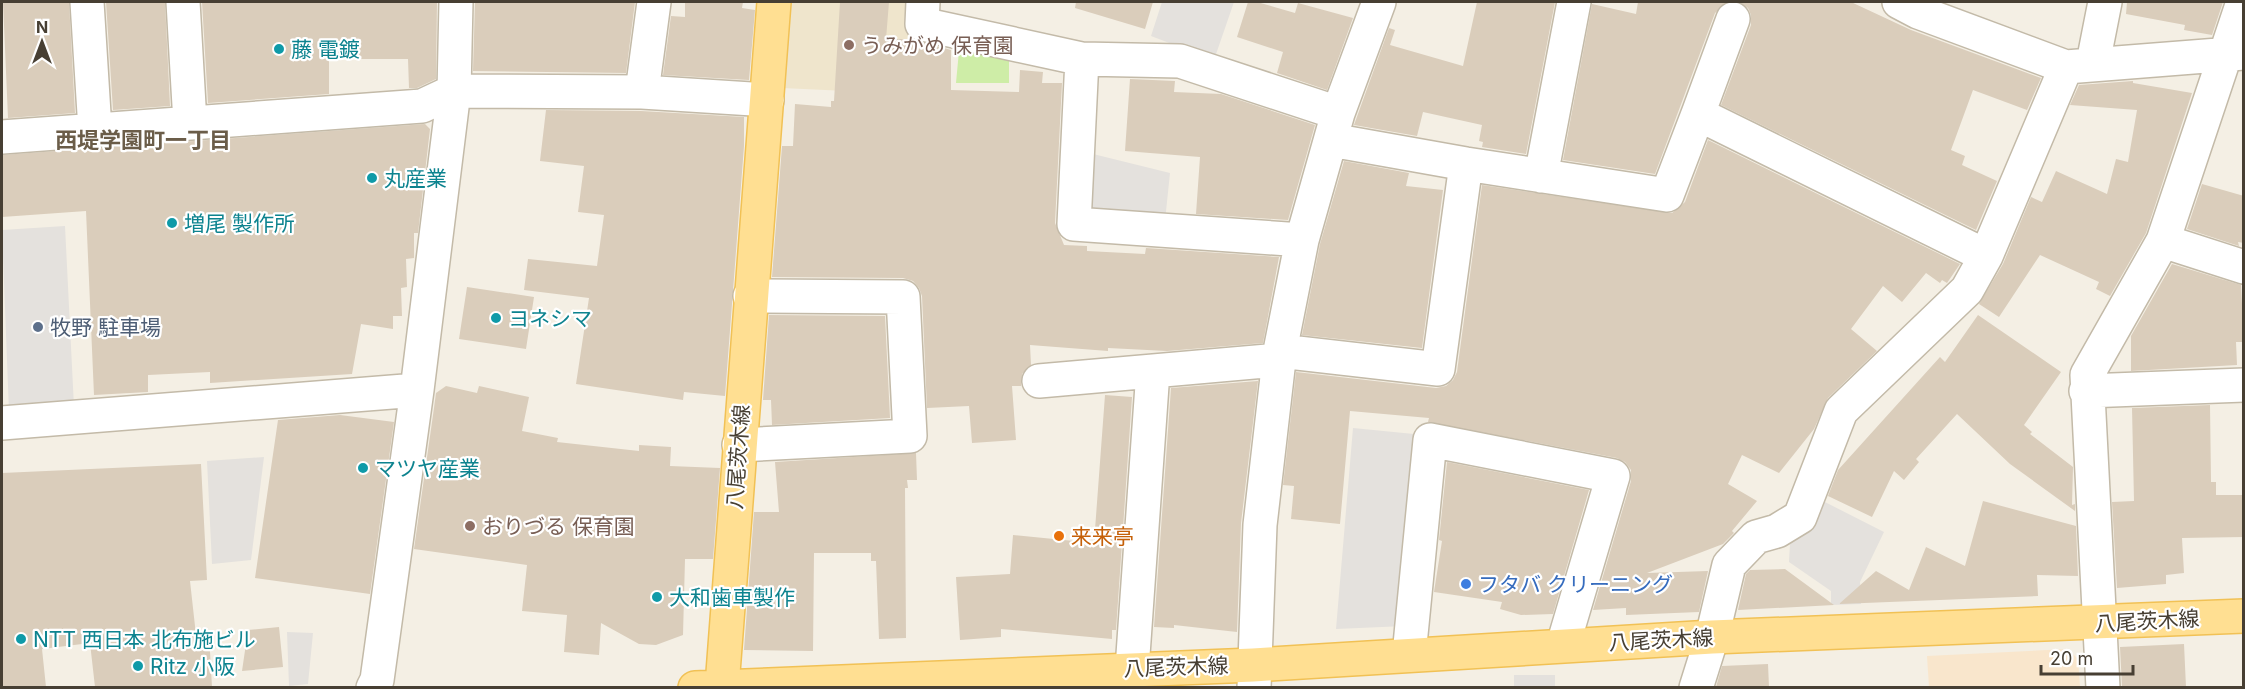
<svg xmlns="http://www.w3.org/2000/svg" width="2245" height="689" viewBox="0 0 2245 689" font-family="Inter,'Noto Sans JP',sans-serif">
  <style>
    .commercial { fill: #f9e6cc }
    .education { fill: #efe5cc }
    .green { fill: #ceeda7 }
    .parking { fill: #e4e1dd }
    .building { fill: #dacdbb }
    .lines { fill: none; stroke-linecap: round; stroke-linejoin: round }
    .minor-casing { stroke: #c3baa8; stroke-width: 36 }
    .major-casing { stroke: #f1c155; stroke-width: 36 }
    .minor { stroke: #fff; stroke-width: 33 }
    .major { stroke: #ffdf92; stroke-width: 33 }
    .education-dot { fill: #8d6e63; stroke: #fff; stroke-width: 2 }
    .culture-dot { fill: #0f9aa8; stroke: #fff; stroke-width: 2 }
    .service-dot { fill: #5c6f8a; stroke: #fff; stroke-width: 2 }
    .food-dot { fill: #e8710a; stroke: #fff; stroke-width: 2 }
    .shop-dot { fill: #3f7fe0; stroke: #fff; stroke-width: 2 }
    .labels { text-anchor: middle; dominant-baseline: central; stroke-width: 4.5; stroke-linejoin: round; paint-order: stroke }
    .education-label { font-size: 21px; fill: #785e54; stroke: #fff; text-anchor: start }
    .culture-label { font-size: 21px; fill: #0d838f; stroke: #fff; text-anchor: start }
    .service-label { font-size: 21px; fill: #4e5e75; stroke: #fff; text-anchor: start }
    .street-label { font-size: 21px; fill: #473f33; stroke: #fff }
    .food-label { font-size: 21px; fill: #c56008; stroke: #fff; text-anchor: start }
    .shop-label { font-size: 21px; fill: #366cbe; stroke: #fff; text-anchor: start }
    .neighbourhood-label { font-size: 22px; font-weight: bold; fill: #6b5d49; stroke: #fff }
  </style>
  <rect width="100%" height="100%" fill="#f4efe4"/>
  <path class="commercial" d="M2068,649L2078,659L2080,687H1929L1927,656Z"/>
  <path class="education" d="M787,2H915L911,94L782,88Z"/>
  <path class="green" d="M960,40L1009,51V83H956Z"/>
  <path class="parking" d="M1162,2H1234L1214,60L1151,36Z
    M1085,152L1170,173L1165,221L1093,216L1083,205Z
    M65,226L74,407L9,412L2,230Z
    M1353,428L1424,435L1405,626L1336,629Z
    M264,457L251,560L212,564L207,461Z
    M1819,499L1884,532L1860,582L1861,604L1831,605V591L1789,562L1790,544Z
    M287,632L313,633L308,684L289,686Z
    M1514,675H1555V687H1514Z"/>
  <path class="building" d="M3,2H69L75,113L8,118Z
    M106,2H165L170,106L113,110Z
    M202,2H437L436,79L417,88H409L408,59H329V94L208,103Z
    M475,2H635L626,73L473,71Z
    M685,2H743L742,8L755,10L749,80L663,75L671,16L685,17Z
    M840,2H889L886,39H912L951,50V90L1019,92L1020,70L1043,72L1042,83H1062L1055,223L1064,245L1087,246V251L1145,254L1146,248L1279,257L1263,343L1167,351L1108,348V351L1030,345L1031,365L1022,374L1021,386H1012L1016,440L972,443L969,406L927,408L922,296L919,288L913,281L903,278L772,277L782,146H793L795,104L831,107V101H834Z
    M1076,2H1153L1145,29L1075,8Z
    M1248,2H1257L1295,13L1298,3L1353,18L1327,90L1277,73L1283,52L1237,37Z
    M1477,2H1555L1526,154L1482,147L1483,142L1479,141L1482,125L1423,112L1417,136L1354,125L1389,28L1395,30L1390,45L1463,66Z
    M1638,2H1728L1715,13L1655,174L1563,160L1592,4L1636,14Z
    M1740,2H1851L1911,30L2041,78L2027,110L1973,90L1951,150L1965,156L1962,165L1997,181L1976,230L1721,105L1751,25V15L1748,8Z
    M2127,2H2223L2212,35L2184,30L2185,25L2126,14Z
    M1130,79L1175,81L1174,92L1221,94L1315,125L1288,220L1196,214L1200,157L1125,151Z
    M2133,81V83L2192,93L2146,233L2110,296L2096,289L2099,282L2040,255L1999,317L1979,304L2003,264L2031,197L2042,202L2056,171L2107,194L2116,159L2128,162L2137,110L2070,105L2079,85Z
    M546,110L641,111L744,117V146L725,396L684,392L683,400L576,384L589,298L524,290L528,259L597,266L604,215L578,212L584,166L540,161Z
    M425,124L430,129L418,233H414V258L406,259L407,287L401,288L402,316H393V329L361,324L352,374L210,383V372L148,375V392L94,395L86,211L2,217V155Z
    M1708,140L1960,264L1947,283L1942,280L1940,283L1926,273L1902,302L1883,286L1851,329L1877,351L1828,398L1814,429L1779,473L1742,455L1728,484L1757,501L1732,531L1734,533L1723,544L1647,573L1708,571L1699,612L1626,615V608L1593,610L1631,481V470L1625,462L1617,458L1428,422L1429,418L1350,411L1340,524L1291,519L1294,486L1283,485L1296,372L1436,388L1446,386L1453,380L1457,372L1482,185L1672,213L1685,202Z
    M1344,161L1409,173L1406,186L1443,190L1422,348L1302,335L1320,244Z
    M2202,184L2244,196V243L2238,242L2239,246L2187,229Z
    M2172,264L2241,285L2244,342H2236L2237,365L2131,371V336Z
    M467,287L534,297L526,349L459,339Z
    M769,315L885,316L890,418L772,425L771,400H763Z
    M1978,315L2061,372L2024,425L2032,432L2030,434L2073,467L2072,505L2075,504V511L2010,464L1957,414L1916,459L1919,462L1904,480L1894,471L1872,517L1828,496L1838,470L1940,357L1945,362Z
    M1258,381L1241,523L1237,632L1174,625V628L1154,627L1171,388Z
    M446,386L477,393L479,386L529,397L522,431L558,438L557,442L639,451V445L671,447L670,466L720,468L713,559H685L683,635L656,645L639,644L601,623L599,655L564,652L567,615L522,611L527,565L414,549L434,408L436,393Z
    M1105,395L1132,397L1116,630H1112V639L1001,629V637L960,640L956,577L1010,574L1013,535L1094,543Z
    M2210,405L2211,482H2216V495H2243L2244,537L2182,538L2184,573L2166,575V584L2117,588L2112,502L2134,501L2132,408Z
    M340,415L394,422L370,594L255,578L278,420Z
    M916,453L917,480H907L908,488H905L906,638L879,639L876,561H871V553H814L813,651L744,650L754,512H779L775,462Z
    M1447,462L1589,490L1553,614L1521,615L1500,609L1502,602L1434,592L1442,541L1439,540Z
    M201,464L207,580L190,581L196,635L209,634L212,687H95L90,643L42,649L46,687H2V473Z
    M1983,501L2076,526L2078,576L2037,575L2038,596L1839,604L1876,571L1909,590L1926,547L1965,566Z
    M1785,569L1834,605L1738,610L1746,574L1750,570Z
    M279,627L283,667L242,671L248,630Z
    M2184,644L2186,687H2122L2120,647Z
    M1768,664L1769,687H1716L1722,666Z"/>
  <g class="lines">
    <g class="minor-casing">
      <path id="minor" d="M87,2L95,130
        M183,2L190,123
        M923,2L922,24L1082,59L1180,61L1338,113
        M1899,2L1918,12L2066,67L2244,53
        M1082,59L1074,224L1302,240
        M2093,63L2105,2
        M642,92L654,2
        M1698,114L1733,19
        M2,137L422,106L454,91L642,92L767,100
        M1331,140L1466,164L1667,195L1698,114L1986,256
        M1541,176L1574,2
        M2163,241L2244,267
        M1280,351L1438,369L1466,164
        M1039,381L1278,360
        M2086,391L2244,385
        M2,423L417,390
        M739,445L910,436L903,297L750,296
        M1409,655L1430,440L1613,476L1563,645
        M1132,669L1153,371
        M373,688L377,680L417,390L454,91L456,2
        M1254,688L1260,525L1280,351L1302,240L1338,113L1379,2
        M1696,688L1712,637L1729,565L1756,537L1777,531L1800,517L1841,411L1967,290L1986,256L2066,67
        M2103,688L2087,375L2163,241L2243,2"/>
    </g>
    <g class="major-casing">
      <path id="major" d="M722,686L774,2
        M695,688L1253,665L1712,637L2244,616"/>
    </g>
    <use href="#minor" class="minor"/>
    <use href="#major" class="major"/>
  </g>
  <g class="education-dot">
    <circle cx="849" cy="45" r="6"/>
    <circle cx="470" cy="526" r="6"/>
  </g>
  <g class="culture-dot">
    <circle cx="279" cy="49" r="6"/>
    <circle cx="372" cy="178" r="6"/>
    <circle cx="172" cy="223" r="6"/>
    <circle cx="496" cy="318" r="6"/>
    <circle cx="363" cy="468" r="6"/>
    <circle cx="657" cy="597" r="6"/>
    <circle cx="21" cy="639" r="6"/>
    <circle cx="138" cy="666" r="6"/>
  </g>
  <circle class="service-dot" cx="38" cy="327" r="6"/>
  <circle class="food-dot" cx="1059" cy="536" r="6"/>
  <circle class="shop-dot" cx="1466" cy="584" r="6"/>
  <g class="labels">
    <g class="education-label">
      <text x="861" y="45">うみがめ 保育園</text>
      <text x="482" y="526">おりづる 保育園</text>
    </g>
    <g class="culture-label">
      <text x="291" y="49">藤 電鍍</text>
      <text x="384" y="178">丸産業</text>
      <text x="184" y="223">増尾 製作所</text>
      <text x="508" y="318">ヨネシマ</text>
      <text x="375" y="468">マツヤ産業</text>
      <text x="669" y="597">大和歯車製作</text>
      <text x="33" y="639">NTT 西日本 北布施ビル</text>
      <text x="150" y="666">Ritz 小阪</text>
    </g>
    <g class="service-label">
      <text x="50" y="327">牧野 駐車場</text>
    </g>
    <g class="street-label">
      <text transform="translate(738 457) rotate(-86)">八尾茨木線</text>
      <text transform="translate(2147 621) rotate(-3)">八尾茨木線</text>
      <text transform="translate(1661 640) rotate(-3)">八尾茨木線</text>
      <text transform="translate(1176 667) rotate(-2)">八尾茨木線</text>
    </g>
    <g class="food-label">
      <text x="1071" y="536">来来亭</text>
    </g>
    <g class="shop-label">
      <text x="1478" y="584">フタバ クリーニング</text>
    </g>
    <g class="neighbourhood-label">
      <text x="143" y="140">西堤学園町一丁目</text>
    </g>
  </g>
  <rect width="2245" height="689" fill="none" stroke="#473f33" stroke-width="6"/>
  <g transform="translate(42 42)" stroke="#ffffff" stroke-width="4.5" paint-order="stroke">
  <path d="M0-4.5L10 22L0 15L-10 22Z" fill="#473f33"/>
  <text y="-9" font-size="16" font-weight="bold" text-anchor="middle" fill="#473f33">N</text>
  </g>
  <path d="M2041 665v9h92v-9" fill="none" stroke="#473f33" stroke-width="3"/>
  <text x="2050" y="665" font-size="18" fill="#473f33" stroke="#ffffff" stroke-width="4.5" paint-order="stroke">20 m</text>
</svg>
